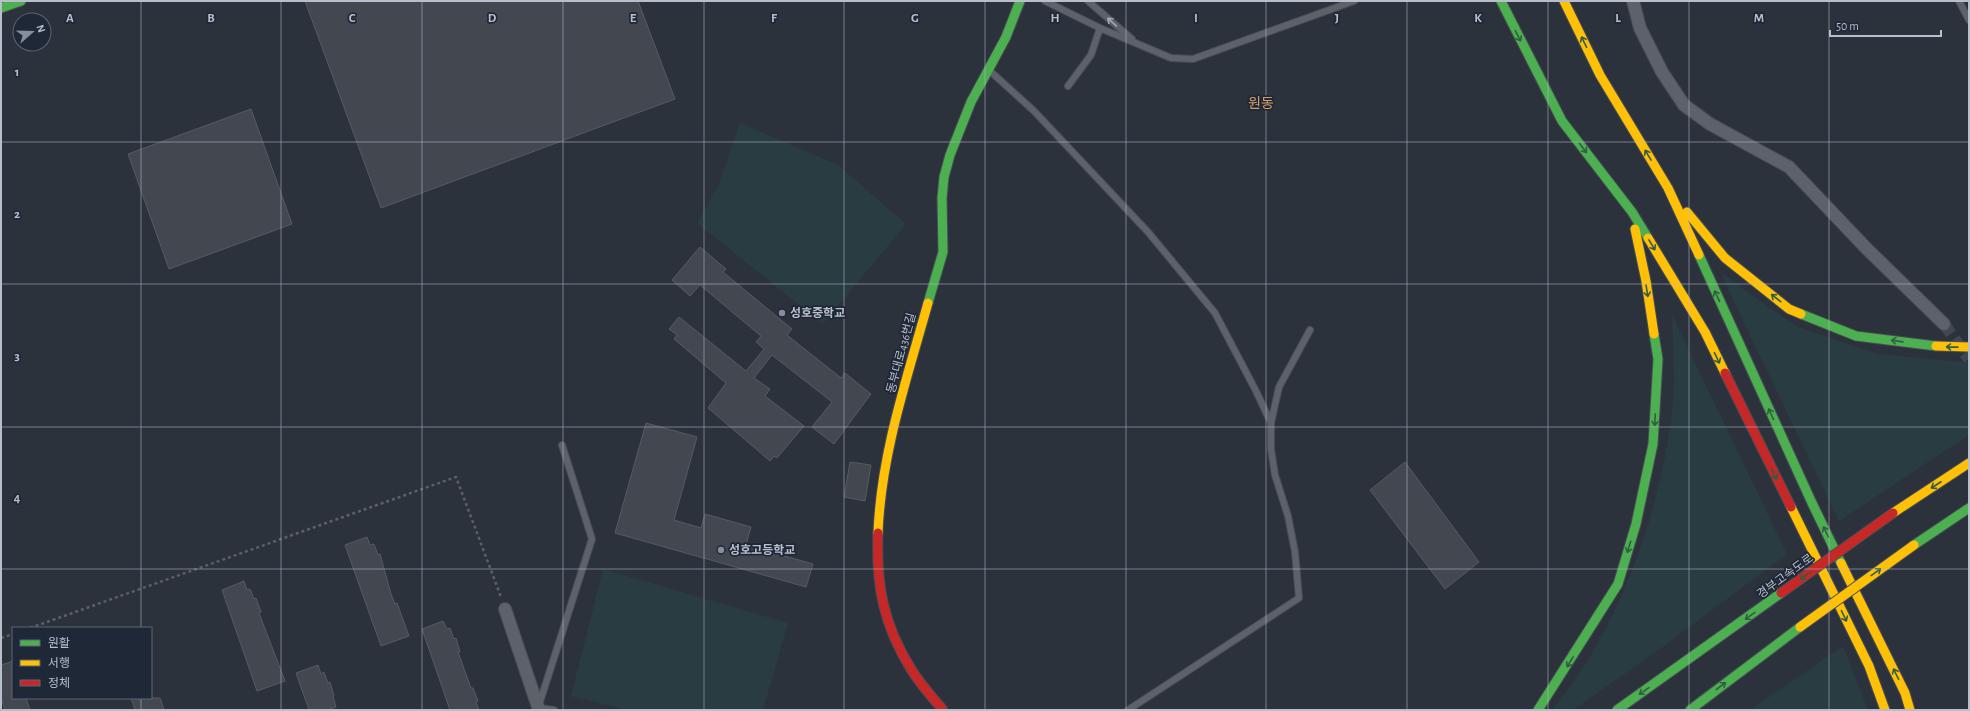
<svg xmlns="http://www.w3.org/2000/svg" width="1970" height="711" viewBox="0 0 1970 711" font-family="'Alegreya Sans','Noto Sans KR',sans-serif">
  <style>
    .green { fill: #293c42 }
    .building { fill: #434850; stroke: #555a63 }
    .lines { fill: none; stroke-linecap: round; stroke-linejoin: round }
    .street-tunnel { stroke: #414752; stroke-width: 12; stroke-dasharray: 12 6; stroke-linecap: butt }
    .lane-casing { stroke: #494d55; stroke-width: 8 }
    .street-casing { stroke: #494d55; stroke-width: 14 }
    .fast-casing { stroke: #494d55; stroke-width: 11 }
    .slow-casing { stroke: #494d55; stroke-width: 11 }
    .jam-casing { stroke: #494d55; stroke-width: 11 }
    .path { stroke: #5b6066; stroke-width: 2.5; stroke-dasharray: 3 3; stroke-linecap: butt }
    .lane { stroke: #5d616a; stroke-width: 6 }
    .street { stroke: #5d616a; stroke-width: 12 }
    .fast { stroke: #4caf50; stroke-width: 9 }
    .slow { stroke: #ffc107; stroke-width: 9 }
    .jam { stroke: #c62828; stroke-width: 9 }
    .slow-bridge-casing { stroke: #494e57; stroke-width: 11; stroke-linecap: butt }
    .jam-bridge-casing { stroke: #494e57; stroke-width: 11; stroke-linecap: butt }
    .slow-bridge { stroke: #ffc107; stroke-width: 9 }
    .jam-bridge { stroke: #c62828; stroke-width: 9 }
    .oneway { stroke: #a6abb8 }
    .oneway2 { stroke: #315e41 }
    .grid { fill: none; stroke: #b8becc; stroke-width: 1; stroke-opacity: 0.55 }
    .poi-dot { fill: #878d9a; stroke: #1f2837; stroke-width: 1.5 }
    .labels { text-anchor: middle; dominant-baseline: central; stroke-width: 3.5; stroke-linejoin: round; paint-order: stroke }
    .poi-label { font-size: 12px; font-weight: bold; fill: #b8becc; stroke: #1f2837; text-anchor: start }
    .street-label { font-size: 12px; fill: #b8becc; stroke: #1f2837 }
    .quarter-label { font-size: 14px; fill: #d69f68; stroke: #1f2837 }
    .grid-label { font-size: 13px; text-anchor: middle; font-weight: bold; fill: #b8becc; stroke: #1f2837; stroke-width: 3.5; stroke-linejoin: round; paint-order: stroke }
  </style>
  <rect width="100%" height="100%" fill="#2c323c"/>
  <path class="green" d="M740,123L838,165L906,224L823,324L697,223L719,184Z
    M1722,273L1743,289L1798,327L1878,354L1959,362L1969,361V435L1839,521L1726,285Z
    M1672,315L1787,554L1660,649L1573,710H1552C1618,631 1660,514 1672,412C1676,380 1673,347 1672,315Z
    M603,569L788,623L763,710H628L571,696Z
    M1843,646L1868,710H1750Z"/>
  <path class="building" d="M305,1H638L675,99L381,208Z
    M251,109L292,224L169,269L128,154Z
    M700,247L726,269L723,272L792,329L787,335L841,378L845,373L871,394L834,444L812,427L832,402L772,355L754,378L770,389L765,396L804,426L777,458L774,456L770,461L708,408L726,383L674,339L677,335L669,329L679,317L746,371L764,349L756,342L761,336L700,285L690,296L672,280Z
    M646,423L697,437L674,520L701,528L705,514L751,527L746,545L813,564L806,587L615,533Z
    M850,462L871,465L865,501L844,497Z
    M1405,462L1479,562L1445,589L1370,490Z
    M367,537L370,545L374,544L378,555L380,554L391,594L395,604L397,603L409,636L381,646L345,545Z
    M244,581L247,590L250,589L254,599L256,598L261,612L259,613L285,681L257,691L222,590Z
    M443,621L447,629L450,628L454,639L456,638L460,652H458L471,688H473L478,701L476,702L479,710H450L422,629Z
    M13,661V698H26L30,710H5L1,698V665Z
    M318,665L321,674L324,672L328,683L330,682L334,696H333L336,707L327,710H309L296,673Z
    M131,698H160L164,710H135Z"/>
  <g class="lines">
    <path class="street-tunnel" d="M1944,324L1969,359"/>
    <g class="lane-casing">
      <path id="lane" d="M1045,1L1100,28L1171,58L1193,59L1354,1
        M1088,1L1132,39
        M1959,1L1969,20
        M990,71L1034,111L1148,232L1215,313L1256,391L1271,423
        M1068,86L1091,55L1100,28
        M554,710L538,708L592,539L562,445
        M1128,710L1299,598L1295,552L1288,516L1275,475L1271,449V423L1279,387L1310,330"/>
    </g>
    <g class="street-casing">
      <path id="street" d="M1633,1L1640,28L1662,72L1684,105L1710,124L1789,167L1866,248L1944,324
        M505,609L539,710"/>
    </g>
    <g class="fast-casing">
      <path id="fast" d="M1501,1L1562,121L1632,212L1648,238
        M1,8L21,1
        M1699,255L1812,503L1841,563
        M928,303L943,252L942,198L944,177L950,155L971,102L1006,37L1020,1
        M1801,314L1856,336L1936,346
        M1914,545L1969,508
        M1538,710L1618,584L1636,524L1653,444L1658,359L1654,334
        M1617,710L1781,593
        M1690,710L1800,627"/>
    </g>
    <g class="slow-casing">
      <path id="slow" d="M1564,1L1600,75L1668,188L1699,255
        M1687,212L1725,258L1789,309L1801,314
        M1635,229L1646,281L1654,334
        M1648,238L1705,332L1725,373
        M1791,507L1869,666L1885,710
        M1893,513L1969,463
        M878,533C881,454 907,378 928,303
        M1841,563L1905,693L1910,710"/>
    </g>
    <g class="jam-casing">
      <path id="jam" d="M1725,373L1791,507
        M878,533C876,585 883,624 911,669C920,684 932,697 943,710"/>
    </g>
    <path class="path" d="M30,628L456,477L501,597
      M1,638L13,634"/>
    <use href="#lane" class="lane"/>
    <use href="#street" class="street"/>
    <use href="#fast" class="fast"/>
    <use href="#slow" class="slow"/>
    <use href="#jam" class="jam"/>
    <g class="slow-bridge-casing">
      <path id="slow-bridge" d="M1936,346L1969,347
        M1800,627L1914,545"/>
    </g>
    <g class="jam-bridge-casing">
      <path id="jam-bridge" d="M1781,593L1893,513"/>
    </g>
    <use href="#slow-bridge" class="slow-bridge"/>
    <use href="#jam-bridge" class="jam-bridge"/>
  </g>
  <defs><path id="oneway-shaft" d="M-6 0H5M1.5-3L5.5 0L1.5 3" fill="none" stroke-width="1.6" stroke-linecap="round" stroke-linejoin="round"/></defs>
  <use class="oneway" href="#oneway-shaft" transform="translate(1112 22) rotate(-138)"/>
  <g class="oneway2">
    <use href="#oneway-shaft" transform="translate(1518 36) rotate(63)"/>
    <use href="#oneway-shaft" transform="translate(1584 42) rotate(-116)"/>
    <use href="#oneway-shaft" transform="translate(1583 148) rotate(53)"/>
    <use href="#oneway-shaft" transform="translate(1648 155) rotate(-121)"/>
    <use href="#oneway-shaft" transform="translate(1652 245) rotate(59)"/>
    <use href="#oneway-shaft" transform="translate(1647 291) rotate(81)"/>
    <use href="#oneway-shaft" transform="translate(1717 296) rotate(-115)"/>
    <use href="#oneway-shaft" transform="translate(1776 298) rotate(-142)"/>
    <use href="#oneway-shaft" transform="translate(1897 341) rotate(-172)"/>
    <use href="#oneway-shaft" transform="translate(1952 347) rotate(-179)"/>
    <use href="#oneway-shaft" transform="translate(1717 358) rotate(64)"/>
    <use href="#oneway-shaft" transform="translate(1771 414) rotate(-115)"/>
    <use href="#oneway-shaft" transform="translate(1655 420) rotate(93)"/>
    <use href="#oneway-shaft" transform="translate(1774 474) rotate(64)"/>
    <use href="#oneway-shaft" transform="translate(1936 485) rotate(147)"/>
    <use href="#oneway-shaft" transform="translate(1826 532) rotate(-116)"/>
    <use href="#oneway-shaft" transform="translate(1629 547) rotate(107)"/>
    <use href="#oneway-shaft" transform="translate(1876 572) rotate(-36)"/>
    <use href="#oneway-shaft" transform="translate(1805 576) rotate(144)"/>
    <use href="#oneway-shaft" transform="translate(1750 616) rotate(144)"/>
    <use href="#oneway-shaft" transform="translate(1844 616) rotate(64)"/>
    <use href="#oneway-shaft" transform="translate(1570 662) rotate(122)"/>
    <use href="#oneway-shaft" transform="translate(1896 674) rotate(-116)"/>
    <use href="#oneway-shaft" transform="translate(1721 686) rotate(-37)"/>
    <use href="#oneway-shaft" transform="translate(1644 691) rotate(145)"/>
  </g>
  <path class="grid" d="M141,1V628M281,1V710M422,1V710M563,1V710M704,1V710M844,1V710M985,1V710M1126,1V710M1266,1V710M1407,1V710M1548,1V710M1689,1V710M1829,1V710M1,142H1969M1,284H1969M1,427H1969M1,569H1969M141,698V710"/>
  <g class="poi-dot">
    <circle cx="782" cy="313" r="4"/>
    <circle cx="721" cy="550" r="4"/>
  </g>
  <g class="labels">
    <g class="poi-label">
      <text x="790" y="313">성호중학교</text>
      <text x="729" y="550">성호고등학교</text>
    </g>
    <g class="street-label">
      <text transform="translate(901 353) rotate(-75)">동부대로436번길</text>
      <text transform="translate(1785 576) rotate(-36)">경부고속도로</text>
    </g>
    <g class="quarter-label">
      <text x="1261" y="104">원동</text>
    </g>
  </g>
  <g class="grid-label">
    <text x="70" y="22">A</text>
    <text x="211" y="22">B</text>
    <text x="352" y="22">C</text>
    <text x="492" y="22">D</text>
    <text x="633" y="22">E</text>
    <text x="774" y="22">F</text>
    <text x="915" y="22">G</text>
    <text x="1055" y="22">H</text>
    <text x="1196" y="22">I</text>
    <text x="1337" y="22">J</text>
    <text x="1478" y="22">K</text>
    <text x="1618" y="22">L</text>
    <text x="1759" y="22">M</text>
    <text x="17" y="76">1</text>
    <text x="17" y="218">2</text>
    <text x="17" y="360">3</text>
    <text x="17" y="502">4</text>
  </g>
  <rect width="1970" height="711" fill="none" stroke="#b8becc" stroke-width="4"/>
  <rect x="12" y="627" width="140" height="72" fill="#1f2837" stroke="#5c6473"/>
  <rect x="20" y="640" width="20" height="6" fill="#4caf50" stroke="#5c6473"/>
  <text x="48" y="647" font-size="12" fill="#b8becc">원활</text>
  <rect x="20" y="660" width="20" height="6" fill="#ffc107" stroke="#5c6473"/>
  <text x="48" y="667" font-size="12" fill="#b8becc">서행</text>
  <rect x="20" y="680" width="20" height="6" fill="#c62828" stroke="#5c6473"/>
  <text x="48" y="687" font-size="12" fill="#b8becc">정체</text>
  <g transform="translate(32 32) rotate(70)"><circle r="19" fill="#1f2837" stroke="#5c6473"/>
  <path d="M0-3L7 15L0 10L-7 15Z" fill="#878d9a"/>
  <text y="-6" font-size="11" font-weight="bold" text-anchor="middle" fill="#b8becc">N</text>
  </g>
  <path d="M1830 30v6h111v-6" fill="none" stroke="#b8becc" stroke-width="2"/>
  <text x="1836" y="30" font-size="12" fill="#b8becc" stroke="#1f2837" stroke-width="3" paint-order="stroke">50 m</text>
</svg>
